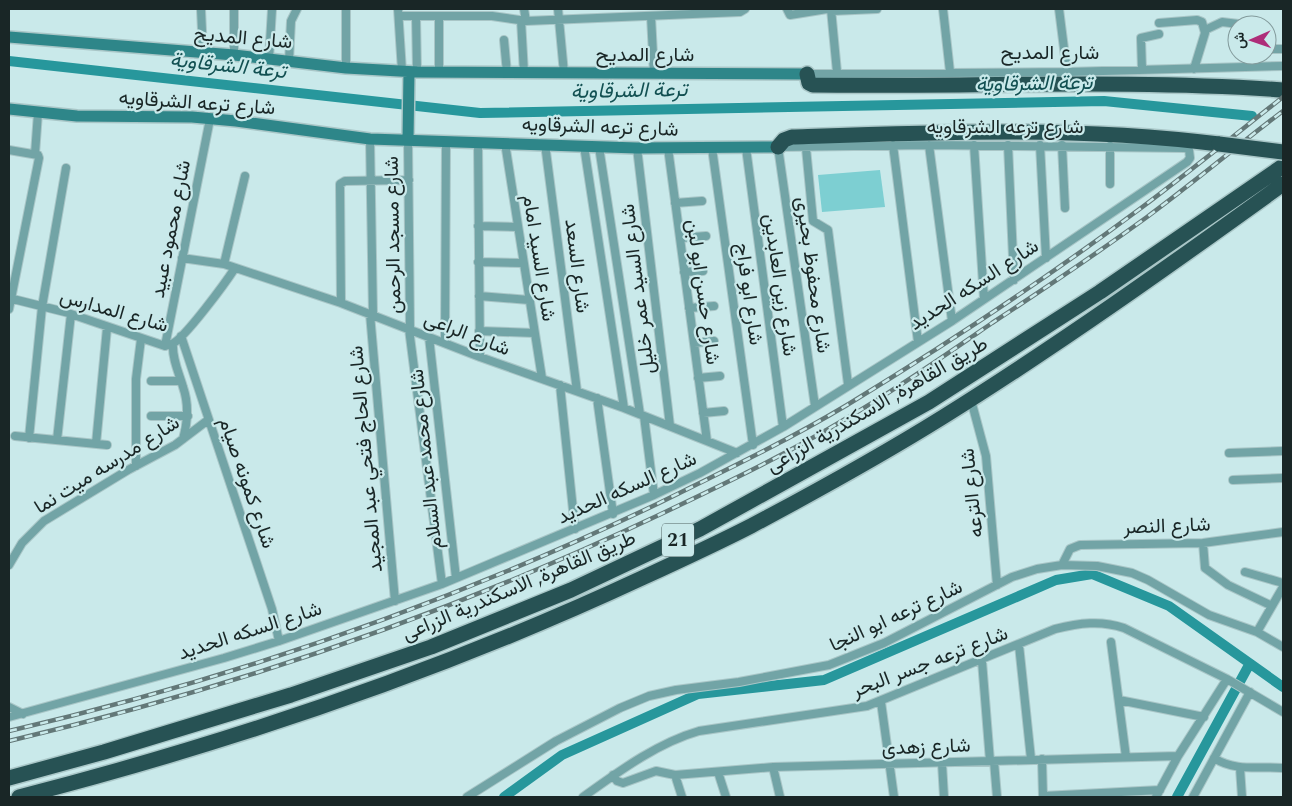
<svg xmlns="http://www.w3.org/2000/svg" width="1292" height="806" viewBox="0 0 1292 806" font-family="Spectral,Vazirmatn,serif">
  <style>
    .green { fill: #7dcfd2 }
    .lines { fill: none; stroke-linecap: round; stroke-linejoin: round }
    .canal { stroke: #27979c; stroke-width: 10 }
    .street-casing { stroke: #a9c6c7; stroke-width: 10 }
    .secondary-casing { stroke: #a9c6c7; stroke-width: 14 }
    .highway-casing { stroke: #a9c6c7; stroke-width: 18 }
    .street { stroke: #72a4a6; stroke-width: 8 }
    .secondary { stroke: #2e8689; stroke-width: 11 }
    .highway { stroke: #275254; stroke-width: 15 }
    .rail-casing { stroke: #637878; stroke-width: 4.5 }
    .rail { stroke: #c9e9ea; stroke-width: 2.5; stroke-dasharray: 8; stroke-linecap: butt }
    .highway-bridge-casing { stroke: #a9c6c7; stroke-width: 18; stroke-linecap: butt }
    .highway-bridge { stroke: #275254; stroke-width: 15 }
    .labels { text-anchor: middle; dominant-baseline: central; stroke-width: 4.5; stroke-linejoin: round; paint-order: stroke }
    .shield { fill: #c9e9ea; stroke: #4e6061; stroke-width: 1 }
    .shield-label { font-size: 19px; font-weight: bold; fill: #192626 }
    .street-label { font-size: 20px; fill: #192626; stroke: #c9e9ea }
    .water-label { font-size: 21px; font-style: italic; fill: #125052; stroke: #c9e9ea }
  </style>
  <rect width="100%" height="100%" fill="#c9e9ea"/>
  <path class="green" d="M880,170L885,207L822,212L818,175Z"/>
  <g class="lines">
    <path class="canal" d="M9,61L480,113L1104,101L1252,116
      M504,797L562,755L698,694L824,680L1056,580L1092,574L1169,606L1283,687
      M1177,797L1249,665"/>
    <g class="street-casing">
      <path id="street" d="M201,9L203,53
        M346,9V68
        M398,9L402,71
        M524,9L526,21
        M558,9L564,73
        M787,9L790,15L827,9
        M831,9L837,72
        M943,9L950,72
        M1059,9L1067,72
        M832,11L877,9
        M400,16H492L526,21L740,12L745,9
        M416,16L417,72
        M651,16L654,74
        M521,20L524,73
        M1159,23L1197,20L1202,22L1205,33L1194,69
        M1205,30L1222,22L1247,25
        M504,40L507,73
        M1267,49H1283
        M234,55V9
        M269,59L272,9
        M289,61L291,21L297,9
        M1142,70L1141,38L1159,34
        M439,72V16
        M807,74L1067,72L1283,66
        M370,139L373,315
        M408,140L410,329
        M478,143L480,357
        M505,143L542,378
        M545,144L577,391
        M893,145L918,342
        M929,145L952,321
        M974,145L984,299
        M1008,145L1014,280
        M1040,145L1046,258
        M1062,145L1065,208
        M584,146L624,408
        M1110,146V184
        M599,147L640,414
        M637,148L670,426
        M668,148L707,441
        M712,148L753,445
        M746,148L783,427
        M806,148L813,221L828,230L848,384
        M9,150L38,155L39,158L9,309
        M35,154L38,113
        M675,203L702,201
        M478,226L517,227
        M680,238L706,236
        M182,258L224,264L341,303L480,357L624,408L737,453
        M478,262L523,263
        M224,264L245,176
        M684,272L703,271
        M479,296L529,300
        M9,298L65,312L165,346C167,345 170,345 172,344C185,338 226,282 235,268
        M341,303L340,184L345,181L409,180
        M689,308L714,306
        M370,314L395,601
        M409,329L442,584
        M479,331L534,333
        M181,336L272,609L279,641
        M429,337L456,578
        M445,343L446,142
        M694,343L714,341
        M173,344C172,359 179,373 183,387C189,404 188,421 183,439
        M165,346L210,119
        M698,378L720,376
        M151,381H181
        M560,385L575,529
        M597,398L613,514
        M971,400L986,456L997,585
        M703,413L724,411
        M151,416H188
        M644,416L654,495
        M15,436L107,445
        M29,438L42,307L66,168
        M57,440L71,314
        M96,444L107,328
        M1229,453L1283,451
        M136,466V379L141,339
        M1233,480L1283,478
        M1203,543L1205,568L1228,585L1272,606
        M9,565L22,543L44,521L128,470L175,445L208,420
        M1062,565L1070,549L1080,545L1203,543L1283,532
        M1245,572L1283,583
        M1257,632L1283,587
        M1111,642L1126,757
        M1019,645L1031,759
        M982,661L990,761
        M1119,700L1204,717
        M881,702L894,797
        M9,707L23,714
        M9,717L224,658L279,641L442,584L654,495L700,473L783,427L952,321L1187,162L1190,158L1189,150L1185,148L929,145L778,147L815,406
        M1214,758C1236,772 1259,766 1283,768
        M1042,759L1043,797
        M994,761L997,797
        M942,763L944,797
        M773,767L780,797
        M1240,768L1242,797
        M718,772L726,797
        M613,775L617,781L623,783L656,771L675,775L773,767L1178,756
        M675,775L682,797
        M1043,796L1160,790
        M467,797L556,741L620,708L649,696L676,690L739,682L829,665L884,643L1012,577L1037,569L1062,565L1097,566L1132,573L1148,580L1209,615L1257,632L1283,647
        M583,797C618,772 657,743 699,731L867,706L1055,629C1079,623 1101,620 1124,628L1227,679L1283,712
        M1156,797L1178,756L1227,679
        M1193,797L1250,692"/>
    </g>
    <g class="secondary-casing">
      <path id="secondary" d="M9,37L234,55L346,68L417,72L807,74
        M9,109L77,116L192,117L236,121L370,139L637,148L778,147
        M408,140L409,72"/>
    </g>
    <g class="highway-casing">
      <path id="highway" d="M807,74L809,83L813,85C969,87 1127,79 1283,90
        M778,147L784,140L792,137C934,132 1078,126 1219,144
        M9,778L104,752L291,695L431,647L571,590L700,529L929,402L1100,292L1283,166
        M19,797C233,742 442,671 642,578C679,561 716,544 751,526C815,492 882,455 943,417C1060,344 1172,264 1283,184"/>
    </g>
    <use href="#street" class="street"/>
    <use href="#secondary" class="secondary"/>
    <use href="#highway" class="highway"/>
    <g class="rail-casing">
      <path id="rail" d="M9,731C233,679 448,604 655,505C720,473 785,442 847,405C947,344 1047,278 1141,208C1189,172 1236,134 1283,97
        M9,741C234,688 452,613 661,514C724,484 787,454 847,418C897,389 944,356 992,323C1044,289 1096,254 1147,217C1193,183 1237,146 1283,111"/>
    </g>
    <use href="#rail" class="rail"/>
    <g class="highway-bridge-casing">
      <path id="highway-bridge" d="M1219,144L1283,152"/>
    </g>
    <use href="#highway-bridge" class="highway-bridge"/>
  </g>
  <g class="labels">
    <rect class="shield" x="662" y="523.5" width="32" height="33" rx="4"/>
    <g class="shield-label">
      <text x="678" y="540">21</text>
    </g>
    <g class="street-label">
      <text transform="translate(243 38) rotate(5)">شارع المديح</text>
      <text x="1050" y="53">شارع المديح</text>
      <text x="645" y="55">شارع المديح</text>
      <text transform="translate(197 103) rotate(4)">شارع ترعه الشرقاويه</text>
      <text transform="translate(600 127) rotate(2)">شارع ترعه الشرقاويه</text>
      <text x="1005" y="127">شارع ترعه الشرقاويه</text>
      <text transform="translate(171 229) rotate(-79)">شارع محمود عبيد</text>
      <text transform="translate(393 235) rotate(-91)">شارع مسجد الرحمن</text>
      <text transform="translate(539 258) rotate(81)">شارع السيد امام</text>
      <text transform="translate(577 266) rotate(83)">شارع السعد</text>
      <text transform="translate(813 275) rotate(82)">شارع محفوظ بحيرى</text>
      <text transform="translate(780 285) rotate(82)">شارع زين العابدين</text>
      <text transform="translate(974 285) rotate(-33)">شارع السكه الحديد</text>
      <text transform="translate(638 289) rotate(-97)">شارع السيد عمر خليل</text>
      <text transform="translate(703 292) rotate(82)">شارع حسن ابو لبن</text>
      <text transform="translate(749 294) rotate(82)">شارع ابو فراج</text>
      <text transform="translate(114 311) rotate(16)">شارع المدارس</text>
      <text transform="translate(467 334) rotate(21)">شارع الراعى</text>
      <text transform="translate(877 405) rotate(-30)">طريق القاهرة, الاسكندرية الزراعى</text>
      <text transform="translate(366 459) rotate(-95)">شارع الحاج فتحي عبد المجيد</text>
      <text transform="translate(426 459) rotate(-96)">شارع محمد عبد السلام</text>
      <text transform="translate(107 465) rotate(-32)">شارع مدرسه ميت نما</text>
      <text transform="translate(247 483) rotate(71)">شارع كمونه صيام</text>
      <text transform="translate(627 488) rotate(-24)">شارع السكه الحديد</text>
      <text transform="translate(972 493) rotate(-96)">شارع الترعه</text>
      <text transform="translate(1167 526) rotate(-2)">شارع النصر</text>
      <text transform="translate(519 586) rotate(-23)">طريق القاهرة, الاسكندرية الزراعى</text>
      <text transform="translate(896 616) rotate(-25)">شارع ترعه ابو النجا</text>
      <text transform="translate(250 631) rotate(-18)">شارع السكه الحديد</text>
      <text transform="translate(930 662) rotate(-21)">شارع ترعه جسر البحر</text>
      <text transform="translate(926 747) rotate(-2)">شارع زهدى</text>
    </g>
    <g class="water-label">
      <text transform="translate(228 66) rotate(6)">ترعة الشرقاوية</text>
      <text transform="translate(1034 84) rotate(-1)">ترعة الشرقاوية</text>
      <text transform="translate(629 91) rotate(-1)">ترعة الشرقاوية</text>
    </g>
  </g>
  <rect width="1292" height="806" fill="none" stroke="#192626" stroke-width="20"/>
  <g transform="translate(1252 40) rotate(268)"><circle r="24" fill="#c9e9ea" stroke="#839b9c"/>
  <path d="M0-4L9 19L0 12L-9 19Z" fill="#ae2d79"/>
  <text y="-8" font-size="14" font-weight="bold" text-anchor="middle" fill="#192626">ش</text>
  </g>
</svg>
